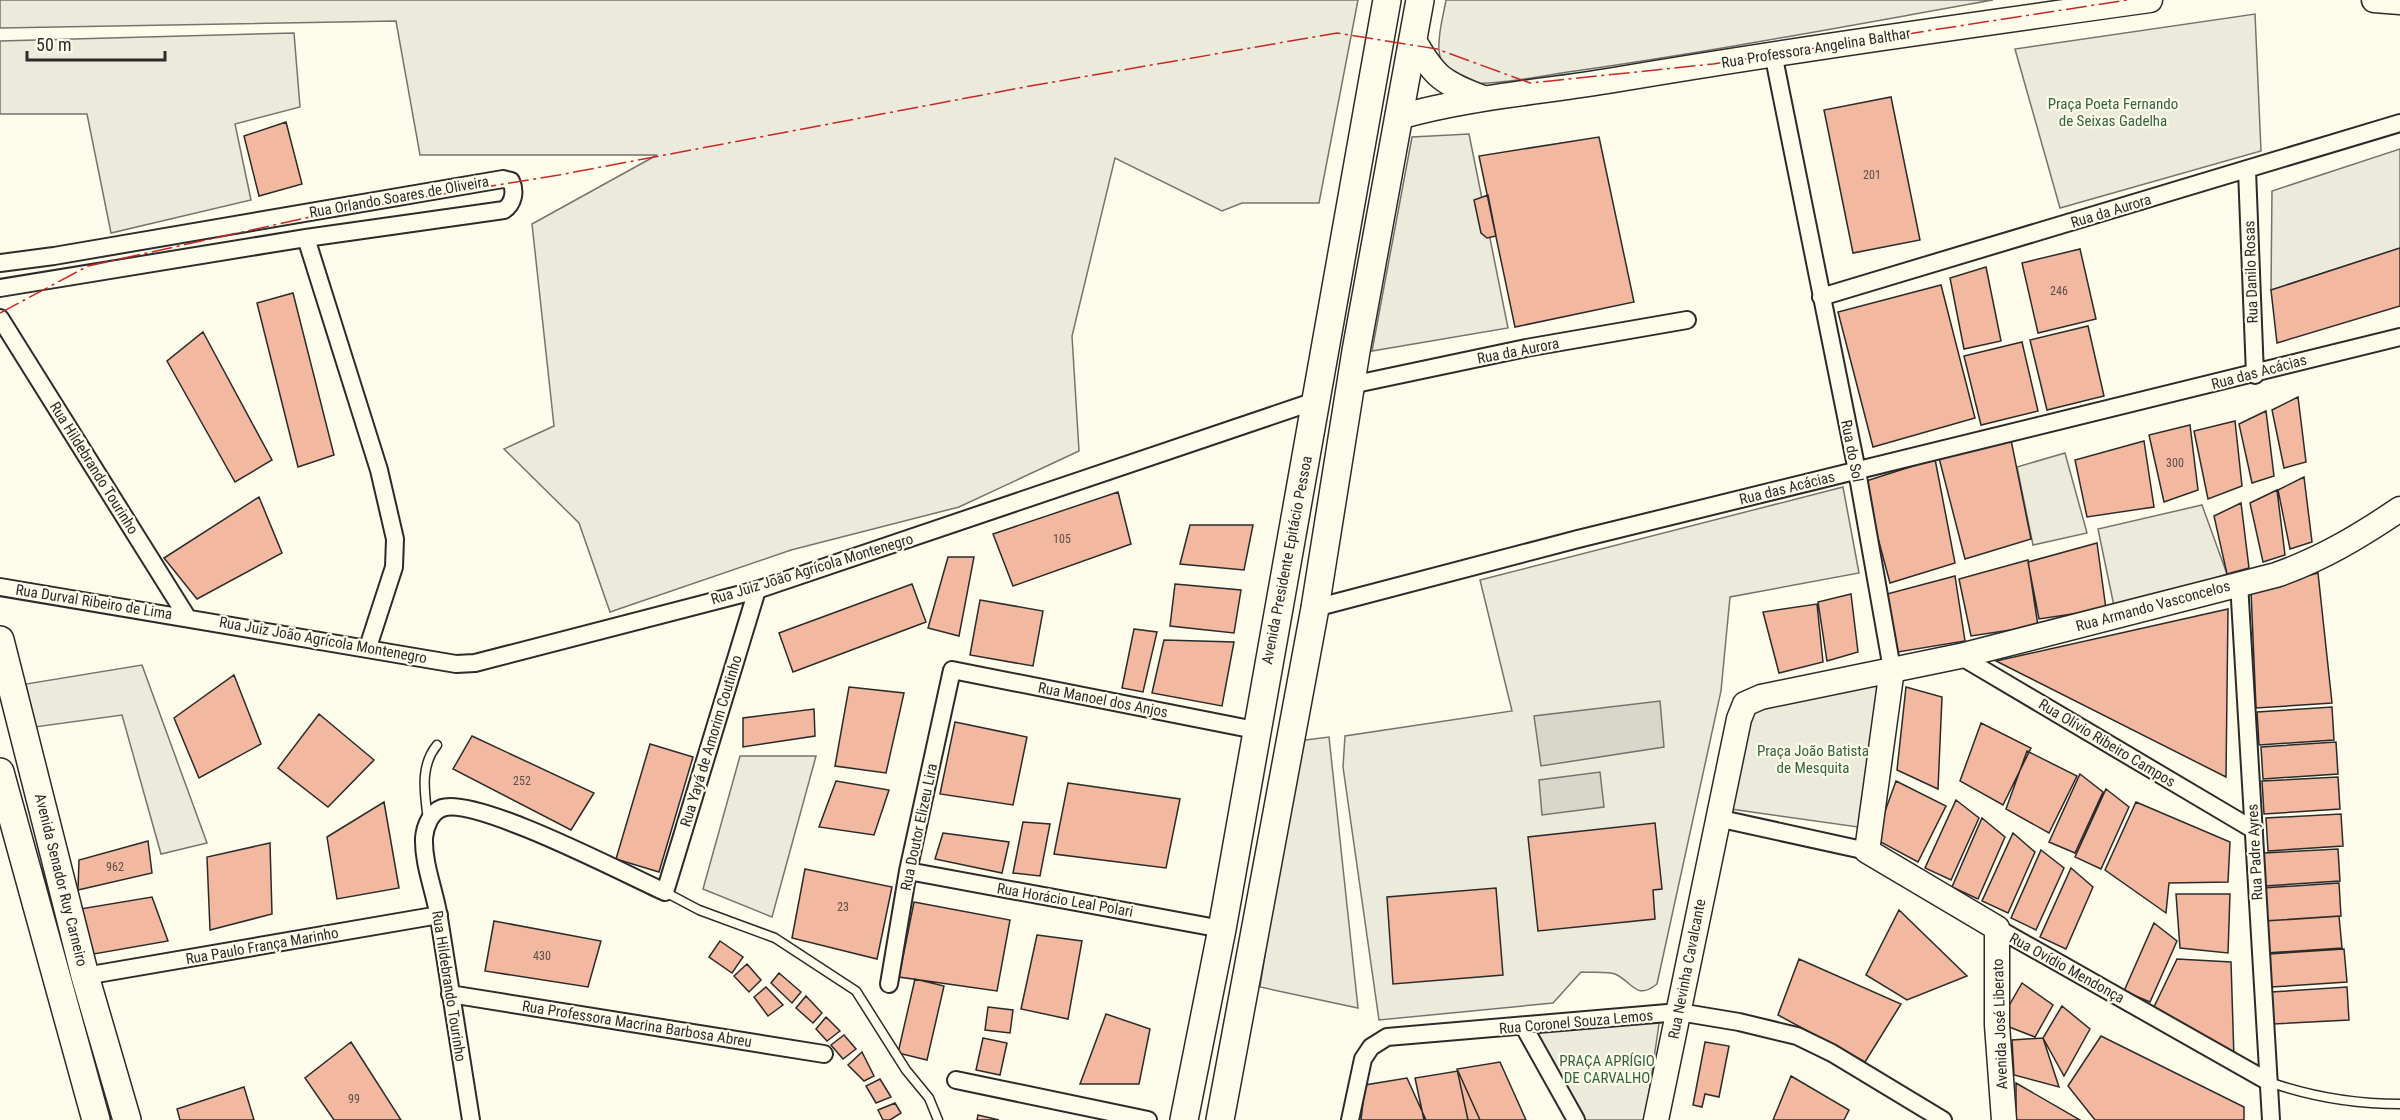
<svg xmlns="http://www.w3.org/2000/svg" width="2400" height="1120" viewBox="0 0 2400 1120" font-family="'Roboto Condensed',sans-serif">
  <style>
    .green { fill: #ecebdb; stroke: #74746e; stroke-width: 1.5 }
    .parking { fill: #eceadb; stroke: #74746e; stroke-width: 1.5 }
    .water { fill: #d8d7c9; stroke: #74746e; stroke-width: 1.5 }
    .building { fill: #f2b8a0; stroke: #2b2b2b; stroke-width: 1.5 }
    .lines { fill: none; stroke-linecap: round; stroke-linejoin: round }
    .lane-casing { stroke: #2b2b2b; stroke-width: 11 }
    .street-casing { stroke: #2b2b2b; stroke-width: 20 }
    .secondary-casing { stroke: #2b2b2b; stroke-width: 27 }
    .primary-casing { stroke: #2b2b2b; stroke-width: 30 }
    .lane { stroke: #fdfbea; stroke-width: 8 }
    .street { stroke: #fdfbea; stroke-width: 16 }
    .secondary { stroke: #fdfbea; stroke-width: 24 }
    .primary { stroke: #fdfbea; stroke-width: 27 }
    .power { stroke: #c62828; stroke-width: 1.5; stroke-dasharray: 21 4.5 3 4.5; stroke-linecap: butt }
    .labels { text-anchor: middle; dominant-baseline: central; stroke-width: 4.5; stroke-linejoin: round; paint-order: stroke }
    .number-label { font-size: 12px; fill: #5d4e48 }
    .street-label { font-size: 15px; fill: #2b2b2b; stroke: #fdfbea }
    .park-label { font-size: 15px; fill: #34623c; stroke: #fdfbea }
  </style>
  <rect width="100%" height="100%" fill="#fdfbea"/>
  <path class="green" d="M0,0H1358L1319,203H1242L1222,211L1115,158L1072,336L1079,451L959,507L791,550L610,612L579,523L504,449L554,426L532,224L657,155H420L396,21L0,28Z
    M1446,0H1993C1852,25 1710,52 1568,72C1548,75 1476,89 1460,81C1427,64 1441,29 1446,0Z
    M2255,14L2261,151L2060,208L2015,49Z
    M294,33L300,107L235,124L251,200L111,233L87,114H0V41Z
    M2400,149V248L2271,290L2272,191Z
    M2065,453L2087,533L2033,545L2017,467Z
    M1843,487L1859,573L1730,597L1721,691L1657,984C1636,1001 1633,982 1615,974C1607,971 1591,973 1581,972L1553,1003L1379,1020L1343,767L1345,736L1512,711L1480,580Z
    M2202,505L2227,574L2115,611L2098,529Z
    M142,665L207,843L161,854L122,715L35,727L26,684Z
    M1885,682L1865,828L1724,808L1745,712Z
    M1329,737L1358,1008L1260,987L1298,741Z
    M740,756H816L772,917L703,889Z
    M1660,1017L1645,1120H1583L1532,1033Z"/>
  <path class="parking" d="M1469,134L1508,328L1372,351L1412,137Z"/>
  <path class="water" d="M1660,701L1664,747L1541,766L1534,716Z
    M1600,772L1604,807L1542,815L1539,780Z"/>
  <path class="building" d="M1891,97L1920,240L1853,253L1824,110Z
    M286,122L302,184L259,196L244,136Z
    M1599,137L1634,302L1515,327L1479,156Z
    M1488,195L1496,236L1487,238L1481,233L1474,200Z
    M2400,248V306L2277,343L2271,290Z
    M2080,249L2096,319L2038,333L2022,263Z
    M1986,267L2001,341L1964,349L1950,278Z
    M1941,285L1975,418L1873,447L1838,312Z
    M293,293L334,455L298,467L257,303Z
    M2088,326L2104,396L2047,410L2030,340Z
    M203,332L272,460L235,482L167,361Z
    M2022,342L2038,411L1981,425L1964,356Z
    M2298,397L2306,462L2284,468L2272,410Z
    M2266,411L2274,476L2252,483L2239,424Z
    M2235,421L2242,486L2208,499L2194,431Z
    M2190,425L2198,490L2164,502L2149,435Z
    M2010,435L2031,539L1965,559L1939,458Z
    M2144,441L2154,507L2087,517L2075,460Z
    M1935,459L1955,563L1890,583L1863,482Z
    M2304,477L2312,542L2290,549L2278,490Z
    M2277,490L2285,555L2263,562L2250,503Z
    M1118,492L1131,544L1013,586L993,534Z
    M259,497L282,553L197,599L164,558Z
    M2241,503L2249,568L2227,574L2214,516Z
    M1190,525H1253L1244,570L1180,564Z
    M2097,543L2106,609L2039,619L2028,562Z
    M948,557H974L959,636L928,628Z
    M2028,560L2038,626L1971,636L1959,579Z
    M2318,573L2332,703L2256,708L2251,591Z
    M1955,576L1965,641L1898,652L1887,594Z
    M912,584L926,622L793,672L779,633Z
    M1175,584L1241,590L1234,633L1170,626Z
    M1851,594L1858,652L1827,661L1818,602Z
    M980,600L1043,611L1033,666L970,655Z
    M1817,604L1823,662L1779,673L1763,612Z
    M2228,609L2226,777L1996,661Z
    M1134,629L1157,632L1143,692L1122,688Z
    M1164,640L1234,642L1222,706L1152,693Z
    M234,675L261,744L199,778L174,718Z
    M849,687L904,693L886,773L835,766Z
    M1906,687L1942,697L1938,789L1897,770Z
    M2332,707L2334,740L2259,745L2257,712Z
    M814,709L815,736L743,747V718Z
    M319,714L374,760L328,807L278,768Z
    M955,722L1027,737L1013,805L940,794Z
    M1981,723L2031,748L2003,805L1960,781Z
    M472,736L594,793L571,830L453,769Z
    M2336,742L2338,774L2263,779L2261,747Z
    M650,744L693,757L659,872L616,859Z
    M2027,751L2077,776L2049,833L2006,809Z
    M2080,774L2103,792L2075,853L2049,842Z
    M2338,777L2340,809L2264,814L2262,781Z
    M836,781L889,790L874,835L819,827Z
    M1896,781L1946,806L1918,862L1875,839Z
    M1068,783L1180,799L1166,868L1054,854Z
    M2106,789L2129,807L2101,869L2075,857Z
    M1956,800L1979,818L1951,880L1925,868Z
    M384,802L399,888L337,899L327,837Z
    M2136,802L2230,842L2228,882L2169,883L2166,913L2105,870Z
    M2341,814L2343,846L2268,851L2266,818Z
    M1982,818L2005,837L1978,899L1952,887Z
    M1023,822L1050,824L1040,876L1013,873Z
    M1655,823L1662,889L1653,890L1655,919L1538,931L1528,837Z
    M943,833L1009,842L1002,873L935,859Z
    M2013,833L2035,852L2008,913L1982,901Z
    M148,841L152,873L78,890L79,860Z
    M270,843L272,914L210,930L207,857Z
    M2338,849L2340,881L2265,886L2263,853Z
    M2041,850L2064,868L2036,930L2011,918Z
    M2071,868L2093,887L2066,949L2040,937Z
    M805,869L892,887L877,959L792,938Z
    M2339,883L2341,916L2266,921L2263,888Z
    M1496,888L1503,975L1393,984L1387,897Z
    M2176,894H2230L2228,953L2180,948Z
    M152,897L168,941L94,954L80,909Z
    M914,902L1010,920L997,991L899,977Z
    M1899,910L1967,976L1907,1000L1866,975Z
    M2339,916L2342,948L2266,953L2264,921Z
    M494,921L601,941L588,987L485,971Z
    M2154,923L2177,941L2150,1002L2124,991Z
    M1037,935L1082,941L1068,1019L1021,1009Z
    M720,941L743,957L732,973L709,957Z
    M2344,949L2347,982L2271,987L2269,954Z
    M1799,959L1901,1004L1865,1062L1778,1015Z
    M2177,959L2231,962L2234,1059L2153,1009Z
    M747,964L761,980L749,992L734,976Z
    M779,973L801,992L792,1003L771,983Z
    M915,979L944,986L927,1060L898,1053Z
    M2022,983L2053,1005L2035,1037L1999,1023Z
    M766,987L783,1005L768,1016L754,997Z
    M2347,987L2349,1020L2273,1024L2271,992Z
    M806,996L822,1013L813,1023L796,1008Z
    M2062,1006L2090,1029L2064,1076L2043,1038Z
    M988,1007L1013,1010L1010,1033L985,1030Z
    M1106,1014L1150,1029L1139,1084H1080Z
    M826,1017L840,1031L827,1041L816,1029Z
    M844,1035L856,1049L843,1059L831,1045Z
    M2101,1036L2244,1107V1120H2095L2068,1086Z
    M983,1038L1007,1043L1000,1075L976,1070Z
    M2043,1038L2059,1087L2014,1075L2012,1040Z
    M351,1042L401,1120H334L305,1078Z
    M1705,1042L1729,1046L1719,1097L1705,1094L1702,1107L1693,1105Z
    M862,1052L874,1076L864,1081L848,1065Z
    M1500,1062L1526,1120H1468L1457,1069Z
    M1458,1071L1480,1120H1424L1415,1078Z
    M1791,1076L1849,1110L1844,1120H1773Z
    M1407,1078L1426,1120H1361L1365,1085Z
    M880,1079L891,1097L876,1103L866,1086Z
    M2016,1083L2080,1120H2016Z
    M244,1087L254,1120H180L177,1109Z
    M895,1103L901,1113L890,1120H883L878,1110Z
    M978,1115L999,1120H977Z"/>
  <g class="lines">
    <g class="lane-casing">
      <path id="lane" d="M428,820C425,794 419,767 437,745
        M665,892L699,910L775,938L856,991L906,1070L929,1098L938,1120
        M2269,1082C2312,1097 2355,1104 2400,1104"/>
    </g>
    <g class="street-casing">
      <path id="street" d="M1773,53L1857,471L1892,669
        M2247,170L2255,375
        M306,238L379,470L395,539L394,567L368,647
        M0,263L54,256L503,179L511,181C516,192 513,204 504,210L306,238L0,288
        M1821,297L2400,123
        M0,318L187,617
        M1351,385L1526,348L1687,320
        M2239,583L2271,1120
        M0,587L456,664L475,663L757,590L1318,400
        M1315,608L1578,539L2400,337
        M1960,656L2254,830
        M1717,818L1867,851
        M908,871L1222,929
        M1997,928L2269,1082
        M85,976L439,915
        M889,984L908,871L952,670L1255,730
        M450,994L824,1054
        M1524,1027L1576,1120
        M956,1080L1148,1120
        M471,1120C460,1053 450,985 439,918C435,892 423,864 424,838C425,826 431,812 442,808C476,796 627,875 665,892L757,590
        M1350,1120L1363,1059L1371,1047L1387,1037L1679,1012L1739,1022L1797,1036L1832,1053L1943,1120"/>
    </g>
    <g class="secondary-casing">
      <path id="secondary" d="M2374,0L2400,2
        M1413,39C1435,78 1442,82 1483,98
        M1399,117C1469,97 1543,92 1614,80C1792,50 1971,25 2150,0
        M1892,669L1867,851L1997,928V1025L2004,1120
        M1656,1120L1739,719L1745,704L1761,697L1960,656L2276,575C2322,559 2360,536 2400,509"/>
    </g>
    <g class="primary-casing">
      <path id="primary" d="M0,640L85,976L127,1120
        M0,772L96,1120
        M1184,1120L1222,929L1387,0
        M1220,1120L1315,608L1356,351L1420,0"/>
    </g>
    <use href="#lane" class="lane"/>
    <use href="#street" class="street"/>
    <use href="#secondary" class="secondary"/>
    <use href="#primary" class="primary"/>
    <path class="power" d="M0,313L88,266L333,212L559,175L1030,86L1337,33L1437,49L1530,83L1713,64L2127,0"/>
  </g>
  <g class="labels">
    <g class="number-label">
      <text x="1872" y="175">201</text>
      <text x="2059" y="291">246</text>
      <text x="2175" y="463">300</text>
      <text x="1062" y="539">105</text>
      <text x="522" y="781">252</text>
      <text x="115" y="867">962</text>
      <text x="843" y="907">23</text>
      <text x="542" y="956">430</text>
      <text x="354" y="1099">99</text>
    </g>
    <g class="street-label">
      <text transform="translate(1816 48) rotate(-9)">Rua Professora Angelina Balthar</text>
      <text transform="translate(399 197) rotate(-10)">Rua Orlando Soares de Oliveira</text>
      <text transform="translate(2111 211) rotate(-17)">Rua da Aurora</text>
      <text transform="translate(2251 272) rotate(-92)">Rua Danilo Rosas</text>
      <text transform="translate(1518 351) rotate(-11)">Rua da Aurora</text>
      <text transform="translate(2259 372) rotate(-15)">Rua das Acácias</text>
      <text transform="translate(1852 451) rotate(79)">Rua do Sol</text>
      <text transform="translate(94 468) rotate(58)">Rua Hildebrando Tourinho</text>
      <text transform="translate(1787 488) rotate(-14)">Rua das Acácias</text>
      <text transform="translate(1287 560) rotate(-79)">Avenida Presidente Epitácio Pessoa</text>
      <text transform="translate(812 569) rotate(-17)">Rua Juiz João Agrícola Montenegro</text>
      <text transform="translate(94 602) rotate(9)">Rua Durval Ribeiro de Lima</text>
      <text transform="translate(2153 606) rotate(-15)">Rua Armando Vasconcelos</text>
      <text transform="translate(323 640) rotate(10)">Rua Juiz João Agrícola Montenegro</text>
      <text transform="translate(1103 700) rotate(11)">Rua Manoel dos Anjos</text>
      <text transform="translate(711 741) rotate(-73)">Rua Yayá de Amorim Coutinho</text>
      <text transform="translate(2107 743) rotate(31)">Rua Olívio Ribeiro Campos</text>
      <text transform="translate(919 827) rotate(-78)">Rua Doutor Elizeu Lira</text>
      <text transform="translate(2255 852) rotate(-93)">Rua Padre Ayres</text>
      <text transform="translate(61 880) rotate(76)">Avenida Senador Ruy Carneiro</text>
      <text transform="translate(1065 900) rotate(10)">Rua Horácio Leal Polari</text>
      <text transform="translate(262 946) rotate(-10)">Rua Paulo França Marinho</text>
      <text transform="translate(2067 968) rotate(29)">Rua Ovídio Mendonça</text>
      <text transform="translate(1687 969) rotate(-79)">Rua Nevinha Cavalcante</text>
      <text transform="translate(449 986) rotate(81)">Rua Hildebrando Tourinho</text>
      <text transform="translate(1576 1022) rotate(-5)">Rua Coronel Souza Lemos</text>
      <text transform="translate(637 1024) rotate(9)">Rua Professora Macrina Barbosa Abreu</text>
      <text transform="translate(2000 1024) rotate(-92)">Avenida José Liberato</text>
    </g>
    <g class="park-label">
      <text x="2113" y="104">Praça Poeta Fernando<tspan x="2113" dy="17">de Seixas Gadelha</tspan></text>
      <text x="1813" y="751">Praça João Batista<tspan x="1813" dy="17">de Mesquita</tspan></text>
      <text x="1607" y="1061">PRAÇA APRÍGIO<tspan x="1607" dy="17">DE CARVALHO</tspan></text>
    </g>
  </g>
  <path d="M27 51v9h138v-9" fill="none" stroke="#2b2b2b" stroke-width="3"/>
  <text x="36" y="51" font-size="18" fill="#2b2b2b" stroke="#fdfbea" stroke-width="4.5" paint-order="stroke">50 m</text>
</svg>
